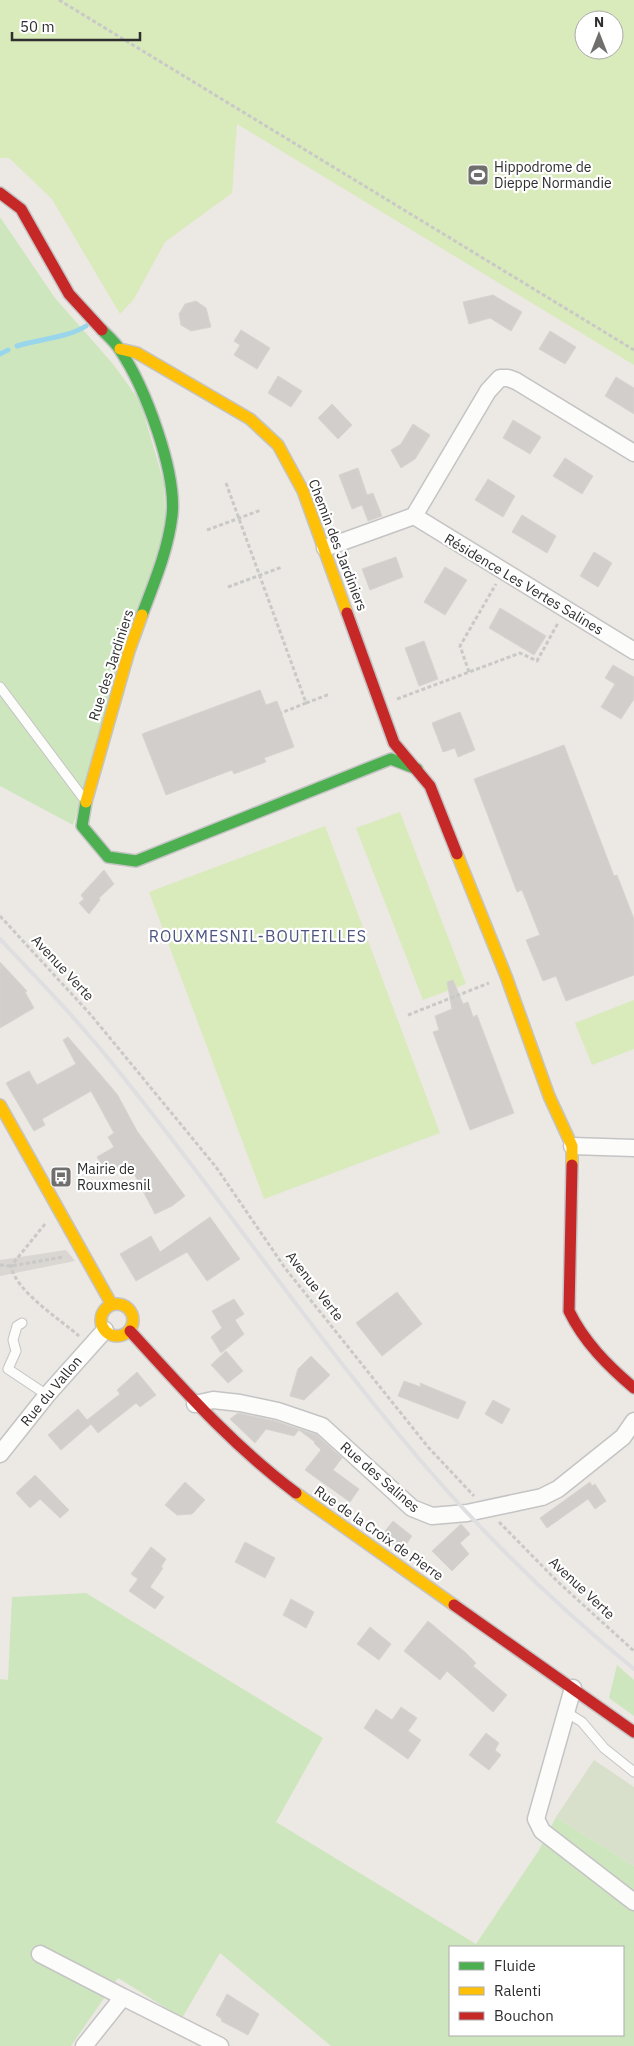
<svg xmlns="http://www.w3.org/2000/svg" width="634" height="2046" viewBox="0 0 634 2046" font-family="'IBM Plex Sans',sans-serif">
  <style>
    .green { fill: #cee6be; fill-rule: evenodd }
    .cemetery { fill: #d8e0cc }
    .pitch { fill: #d9eabb; fill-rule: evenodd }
    .plaza { fill: #dad6d2 }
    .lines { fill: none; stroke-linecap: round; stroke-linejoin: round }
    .stream { stroke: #99d6ec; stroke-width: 5 }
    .building { fill: #d1cecb; stroke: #d7d4d0 }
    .lane-casing { stroke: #c5c4c5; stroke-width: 11 }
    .street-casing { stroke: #c5c4c5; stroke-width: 19 }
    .fast-casing { stroke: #c5c4c5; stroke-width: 14 }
    .slow-casing { stroke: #c5c4c5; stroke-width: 14 }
    .jam-casing { stroke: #c5c4c5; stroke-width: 14 }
    .path { stroke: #c9c9c8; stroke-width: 3; stroke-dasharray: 4 2.5; stroke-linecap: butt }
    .lane { stroke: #fcfcfb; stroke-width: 9 }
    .street { stroke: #fcfcfb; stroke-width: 16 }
    .fast { stroke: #4caf50; stroke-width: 11 }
    .slow { stroke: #ffc107; stroke-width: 11 }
    .jam { stroke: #c62828; stroke-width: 11 }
    .rail { stroke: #dfdfe1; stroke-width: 4 }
    .labels { text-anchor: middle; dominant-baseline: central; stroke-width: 4.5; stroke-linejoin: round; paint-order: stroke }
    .poi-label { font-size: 14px; fill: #2e2e2e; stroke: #fff; text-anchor: start }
    .street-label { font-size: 14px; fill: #2e2e2e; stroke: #fff }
    .quarter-label { font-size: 16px; letter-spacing: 1px; fill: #4d5680; stroke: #fff }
  </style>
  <rect width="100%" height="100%" fill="#ece8e4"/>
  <path class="green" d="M0,217L55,298L113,364L140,401L164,483L166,538L73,825L0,786Z
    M86,1593L323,1738L276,1822L476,1944L539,1850L556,1817L634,1866V2046H331L220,1953L182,2018L118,1978L71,2046H0V1679L8,1680L12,1597ZM450,1947H623V2035H450Z
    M617,1665L634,1680V1716L609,1698Z"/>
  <path class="cemetery" d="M594,1760L634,1787V1866L556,1817Z"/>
  <path class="pitch" d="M0,0H634V365L237,124L232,193L165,242L134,299L120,314L52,199L9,158H0ZM584,20H614V50H584Z
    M400,812L466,984L423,1000L356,828Z
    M325,826L440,1133L264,1199L149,892Z
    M634,1000V1049L592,1065L575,1023Z"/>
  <path class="plaza" d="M66,1250L75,1261L0,1276V1260Z"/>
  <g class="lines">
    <path class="stream" d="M17,346C39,339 67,338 86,326
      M0,354L8,350"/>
  </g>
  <path class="building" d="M493,295L522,312L511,331L490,318L469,324L463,302Z
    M196,301L206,308L211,327L191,331L181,325L179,314L185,304Z
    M241,330L270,348L257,369L234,355L240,345L234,341Z
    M550,331L576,347L565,364L539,349Z
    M278,376L302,391L291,407L268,393Z
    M616,377L634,388V414L605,396Z
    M332,404L352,425L338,439L318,418Z
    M513,420L541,437L530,454L503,438Z
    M413,424L430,435L415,459L401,468L391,450L401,444Z
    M565,458L593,476L582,494L553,476Z
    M358,468L367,495L373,493L382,516L368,521L362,505L352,509L339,475Z
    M488,479L515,496L503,517L475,500Z
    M522,515L556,536L547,553L512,532Z
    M594,552L612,563L598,587L580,576Z
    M396,557L403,577L370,590L362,569Z
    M445,567L467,580L445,615L424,602Z
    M500,608L546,636L534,655L489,628Z
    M424,641L438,679L419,686L405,648Z
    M613,665L634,677V699L621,719L601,707L615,684L605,678Z
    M260,690L266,705L277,701L294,747L264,758L266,762L234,774L232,770L166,795L142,734Z
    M460,712L475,750L458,757L455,748L443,752L432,723Z
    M564,745L614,876L617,875L634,919V975L566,1001L556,976L543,981L526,940L540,935L522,890L517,892L474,779Z
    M104,870L114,884L99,898L100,900L89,914L79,903L84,899L81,895Z
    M0,962L27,991L25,992L34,1008L0,1028Z
    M453,980L463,1004L468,1002L473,1017L477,1015L514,1113L470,1130L433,1032L439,1030L435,1016L452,1009L447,982Z
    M68,1037L117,1094L137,1131L185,1196L172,1206L155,1214L128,1162L107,1173L97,1157L114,1147L108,1137L114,1133L91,1091L42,1119L45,1125L34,1131L6,1083L29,1071L37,1085L76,1064L63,1040Z
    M210,1217L240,1259L207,1281L187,1252L136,1281L120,1254L151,1236L160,1252Z
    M397,1292L422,1324L382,1356L356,1323Z
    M234,1299L244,1314L235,1320L244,1334L221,1353L211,1337L222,1328L212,1311Z
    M226,1351L243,1371L228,1383L211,1365Z
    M311,1356L330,1375L304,1400L290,1396L298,1369Z
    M137,1372L156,1395L140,1407L136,1403L98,1433L91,1424L61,1450L48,1435L78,1409L87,1420L120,1394L117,1390Z
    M404,1381L421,1387L420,1383L466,1402L458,1419L398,1396Z
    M493,1400L510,1409L502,1424L485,1414Z
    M238,1413L275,1421L317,1435L342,1458L333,1470L359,1489L350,1502L305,1470L321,1450L314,1443L315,1442L299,1430L294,1436L266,1429L255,1443L230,1419Z
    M35,1475L69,1510L60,1518L40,1499L30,1508L16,1493Z
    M185,1482L205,1500L192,1514L177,1515L165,1505Z
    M590,1482L592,1486L595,1484L606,1501L595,1509L588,1499L547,1528L540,1518Z
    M393,1521L412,1536L402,1550L382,1535Z
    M461,1524L470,1534L460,1543L469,1554L452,1571L432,1551Z
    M245,1542L275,1558L265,1578L235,1562Z
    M151,1547L166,1559L161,1567L163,1568L150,1587L164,1597L155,1609L129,1591L138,1579L131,1574Z
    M291,1599L314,1612L306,1628L283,1615Z
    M428,1621L466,1653L476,1663L473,1666L507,1695L493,1712L447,1671L440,1680L404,1651Z
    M370,1627L391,1644L379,1660L357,1644Z
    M401,1707L417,1718L408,1731L421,1740L408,1759L364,1728L376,1709L392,1720Z
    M486,1733L499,1743L495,1750L501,1755L489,1770L469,1755Z
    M227,1994L259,2014L248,2035L221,2021L222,2019L216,2015Z"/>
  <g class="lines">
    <g class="lane-casing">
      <path id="lane" d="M0,687L84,799
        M22,1323L17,1326L13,1340L16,1351L8,1369L47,1395
        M566,1712L582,1722L604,1748L634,1772"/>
    </g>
    <g class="street-casing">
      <path id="street" d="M414,516L634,651
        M325,548L414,516L488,391L500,378H508L516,381L634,453
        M572,1146L634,1148
        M195,1404L213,1400L240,1403L278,1411L322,1426L412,1508L432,1516L467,1513L542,1497L558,1489L623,1437L634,1421
        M0,1454L47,1395L105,1330
        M573,1688L536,1819L542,1831L634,1902
        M40,1954L123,1997
        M84,2046L123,1997L220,2046"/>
    </g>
    <g class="fast-casing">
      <path id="fast" d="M102,330C108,336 116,343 120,350C145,387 177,472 172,516C168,550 154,583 142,615
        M86,802L82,826L108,857L136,861L391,759L417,769"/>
    </g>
    <g class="slow-casing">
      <path id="slow" d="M120,349L137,353L250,419L278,445L303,491L347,613
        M86,802L129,651L142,615
        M457,854L506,976L549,1096L572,1146V1165
        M0,1105L112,1305
        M101 1320a16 16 0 1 1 32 0a16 16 0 1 1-32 0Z
        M296,1493L454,1605"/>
    </g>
    <g class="jam-casing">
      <path id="jam" d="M0,193L21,209L69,294L102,330
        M347,613L394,743L430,786L457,854
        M572,1165L569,1311C584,1342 608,1366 634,1388
        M130,1331C183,1389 232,1445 296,1493
        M454,1605L634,1732"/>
    </g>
    <path class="path" d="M59,0L634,350
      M226,483L306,703L281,713
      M207,530L261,510
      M228,587L282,567
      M469,672L460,646L496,584
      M397,699L520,653L537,661L558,623
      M306,703L330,694
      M0,916L91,1015L216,1167L285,1268L428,1447L474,1496
      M408,1015L489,983
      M45,1224L11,1266C16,1292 60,1319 79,1336
      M0,1265L11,1266L63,1257
      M499,1522L557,1581L634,1651"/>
    <use href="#lane" class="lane"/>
    <use href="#street" class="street"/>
    <use href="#fast" class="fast"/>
    <use href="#slow" class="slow"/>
    <use href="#jam" class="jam"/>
    <path class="rail" d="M0,939C41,982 83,1026 120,1073C216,1192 302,1318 400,1436C470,1521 548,1599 634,1669"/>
  </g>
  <defs>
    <g id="stadium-square" transform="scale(1.125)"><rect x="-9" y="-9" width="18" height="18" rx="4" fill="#706f6e" stroke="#fff"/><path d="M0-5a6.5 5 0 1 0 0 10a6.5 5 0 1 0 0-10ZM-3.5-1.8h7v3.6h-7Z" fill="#fff"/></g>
    <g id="bus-square" transform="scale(1.125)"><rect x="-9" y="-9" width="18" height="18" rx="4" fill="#706f6e" stroke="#fff"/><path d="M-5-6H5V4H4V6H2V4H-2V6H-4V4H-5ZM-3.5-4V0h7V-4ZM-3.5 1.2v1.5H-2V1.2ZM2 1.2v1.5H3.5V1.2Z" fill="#fff"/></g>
  </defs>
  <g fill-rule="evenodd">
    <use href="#stadium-square" x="478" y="175"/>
    <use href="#bus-square" x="61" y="1177"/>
  </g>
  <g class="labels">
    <g class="poi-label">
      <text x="494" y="167">Hippodrome de<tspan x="494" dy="16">Dieppe Normandie</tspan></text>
      <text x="77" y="1169">Mairie de<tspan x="77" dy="16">Rouxmesnil</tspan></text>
    </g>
    <g class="street-label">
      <text transform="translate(338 545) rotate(69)">Chemin des Jardiniers</text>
      <text transform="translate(524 584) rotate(31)">Résidence Les Vertes Salines</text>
      <text transform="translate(111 665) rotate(-72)">Rue des Jardiniers</text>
      <text transform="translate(63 968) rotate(47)">Avenue Verte</text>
      <text transform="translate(315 1286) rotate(52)">Avenue Verte</text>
      <text transform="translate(51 1391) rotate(-50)">Rue du Vallon</text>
      <text transform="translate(380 1477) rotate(41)">Rue des Salines</text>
      <text transform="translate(379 1533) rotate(35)">Rue de la Croix de Pierre</text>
      <text transform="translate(582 1588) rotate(43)">Avenue Verte</text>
    </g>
    <g class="quarter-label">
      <text x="258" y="936">ROUXMESNIL-BOUTEILLES</text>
    </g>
  </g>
  <rect x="449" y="1946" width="175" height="90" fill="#ffffff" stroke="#ababab"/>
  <rect x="459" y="1962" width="25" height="8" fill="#4caf50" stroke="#ababab"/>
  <text x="494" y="1971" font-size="15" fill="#2e2e2e">Fluide</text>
  <rect x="459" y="1987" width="25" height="8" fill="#ffc107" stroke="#ababab"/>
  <text x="494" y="1996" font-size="15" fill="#2e2e2e">Ralenti</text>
  <rect x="459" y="2012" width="25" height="8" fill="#c62828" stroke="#ababab"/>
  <text x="494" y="2021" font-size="15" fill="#2e2e2e">Bouchon</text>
  <g transform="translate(599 35)"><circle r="24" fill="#ffffff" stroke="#ababab"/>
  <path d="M0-4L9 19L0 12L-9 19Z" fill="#706f6e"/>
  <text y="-8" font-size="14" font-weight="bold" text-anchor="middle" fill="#2e2e2e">N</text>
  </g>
  <path d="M12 32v8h128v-8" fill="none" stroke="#2e2e2e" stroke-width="2.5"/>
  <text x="20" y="32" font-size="15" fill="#2e2e2e" stroke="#ffffff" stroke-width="4" paint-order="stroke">50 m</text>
</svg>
